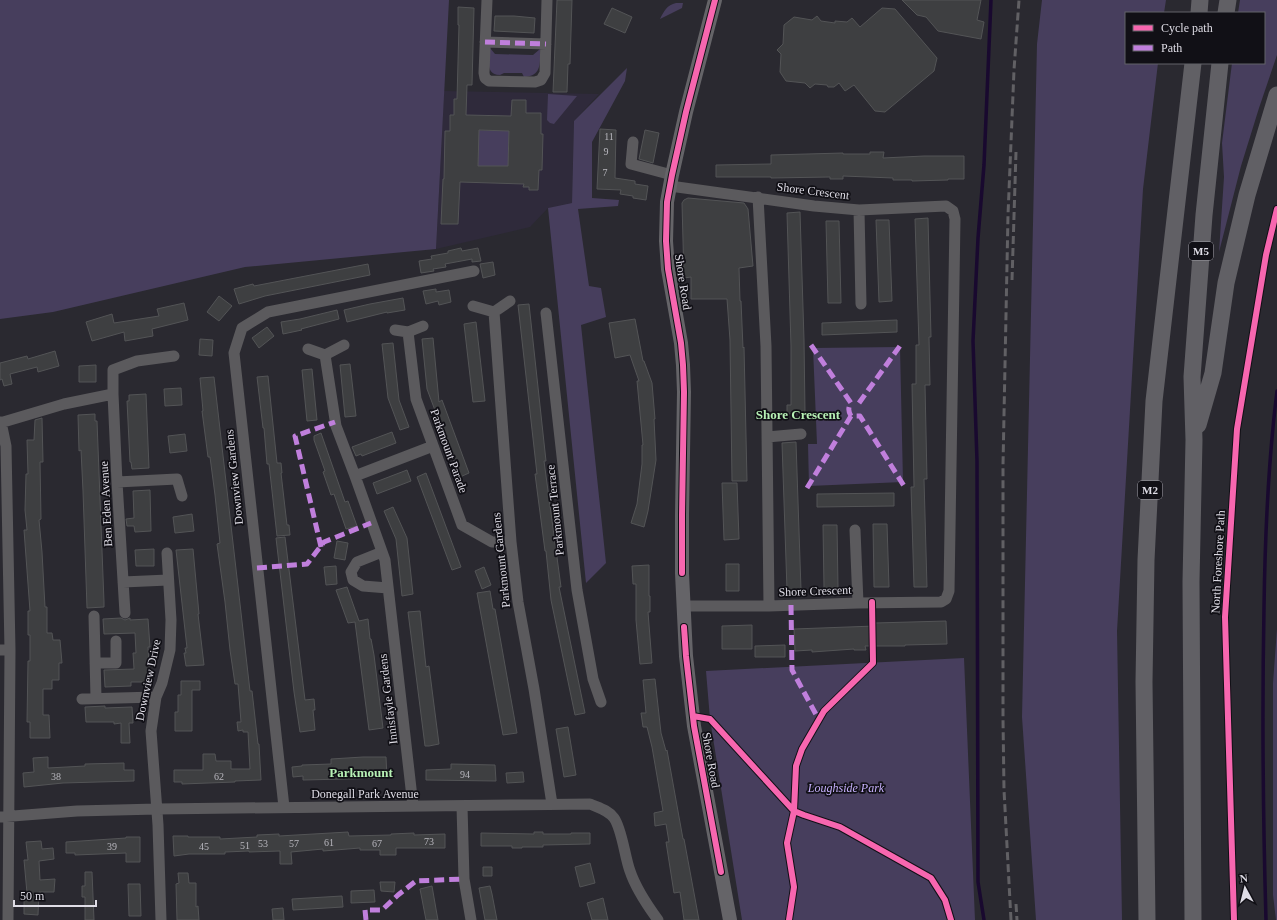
<svg xmlns="http://www.w3.org/2000/svg" width="1277" height="920" viewBox="0 0 1277 920" font-family="'Times New Roman',serif">
  <style>
    .built { fill: #2f2a3b }
    .green { fill: #473e5d }
    .lines { fill: none; stroke-linecap: round; stroke-linejoin: round }
    .stream { stroke: #19092f; stroke-width: 3.5 }
    .building { fill: #3e3f41; stroke: #535456; fill-rule: evenodd }
    .minor { stroke: #5b5a5d; stroke-width: 11 }
    .major { stroke: #656468; stroke-width: 14 }
    .highway { stroke: #616065; stroke-width: 17 }
    .rail { stroke: #616064; stroke-width: 3; stroke-dasharray: 8 4; stroke-linecap: butt }
    .quiet { stroke: #c07fdc; stroke-width: 5; stroke-dasharray: 10 5; stroke-linecap: butt }
    .cycleway-casing { stroke: #111016; stroke-width: 8 }
    .cycleway { stroke: #f766af; stroke-width: 6 }
    .labels { text-anchor: middle; dominant-baseline: central; stroke-width: 3.5; stroke-linejoin: round; paint-order: stroke }
    .number-label { font-size: 10px; fill: #b7b6bd }
    .shield { fill: #111016; stroke: #a1a0a8; stroke-width: 1 }
    .shield-label { font-size: 11px; font-weight: bold; fill: #dfdde6 }
    .street-label { font-size: 12px; fill: #dfdde6; stroke: #111016 }
    .park-label { font-size: 12px; font-style: italic; fill: #c6b0fc; stroke: #111016 }
    .neighbourhood-label { font-size: 13px; font-weight: bold; fill: #b7f1b5; stroke: #111016 }
  </style>
  <rect width="100%" height="100%" fill="#2a2930"/>
  <path class="built" d="M444,91L599,94L574,121L572,203L548,208L530,227L436,249Z"/>
  <path class="green" d="M0,0H449L436,249L245,267L53,312L0,319Z
    M1042,0H1166L1164,13H1126V63H1158L1143,189L1117,631L1122,920H1036L1022,717L1037,44Z
    M1240,0H1277V55L1259,108L1241,166L1219,252L1224,177L1222,143L1232,63H1264V13H1238Z
    M676,3H683L682,8L660,19C664,11 667,5 676,3Z
    M490,48L495,54L533,55L540,49C540,63 542,76 524,77L522,73H504L500,75C485,75 489,59 490,48Z
    M627,68L625,81L592,142V198L619,200L618,206L578,209L589,286L601,288L606,317L581,325L606,563L586,583L548,208L572,203L574,121Z
    M548,94L577,96L554,124L550,123L547,120Z
    M463,130L525,131V144H508V156L523,157V167L464,166Z
    M900,347L903,482L809,486L808,444H817L813,348Z
    M1277,629V920H1276L1273,895V683Z
    M964,658L975,920H742L710,719L706,671Z"/>
  <g class="lines">
    <path class="stream" d="M984,920L978,882L977,461L973,341L978,238L984,165L991,0
      M1266,920C1263,816 1262,712 1264,608C1265,536 1268,463 1277,391"/>
  </g>
  <path class="building" d="M557,0H572L570,64H568L567,92H553Z
    M902,0H981L977,20L984,22L981,39L938,31L926,17L917,15Z
    M458,7L474,8L472,85H467L466,115L511,116L512,100H526V113H541V134H543L542,170H539L538,190H529V187H523L524,184L460,182L458,224H441L443,179H444L445,131H450V115H454V99H457L459,25H458ZM479,130L509,131L508,166H478Z
    M612,8L632,17L625,33L604,24Z
    M882,8L895,9L937,58L934,71L885,112L875,111L854,85L845,91L839,83L834,87H828L827,85L815,84L810,88L805,83L786,81L780,72L781,54L777,50L783,44L784,25L794,17L812,20L817,16L821,21L835,23V21L847,22L852,18L860,27Z
    M495,16H514L535,18L534,33L494,31Z
    M600,129L616,130L615,178L635,181V184L648,186L646,200L633,198V196L620,194L621,190L597,189Z
    M645,130L659,133L653,163L639,159Z
    M870,152H884L883,158L924,156H964V179H948V180L912,181V180H893V178L843,176V179H830V177L771,178V177H716V165L771,164V155L843,153V154H870Z
    M688,198L744,203L748,209L753,266L739,268L740,301H741L743,348L744,347L747,481H732L730,340L727,299H691V277L684,278L682,203L684,200Z
    M800,212L804,340L805,413L787,414V405H791V346L787,213Z
    M928,218L931,337H929L930,385H925L927,479H924L927,587H914L911,487H914L912,384H916V345H919L915,219Z
    M876,220H889L892,301L879,302Z
    M826,221H839L841,303H828Z
    M461,248L462,251L478,248L481,261L472,262V259L445,264L446,267L433,269L434,271L421,273L419,261L432,259L431,256L448,253V251Z
    M493,262L495,275L483,278L480,264Z
    M368,264L370,275L265,296L239,304L234,289L253,284L254,286Z
    M436,289V292L449,290L451,302L439,305L438,301L426,304L423,291Z
    M219,296L232,306L219,321L207,312Z
    M403,298L405,310L387,313V312L347,322L344,310L370,304Z
    M184,303L188,320L152,329L153,336L125,341L124,332L92,341L86,322L112,314L114,323L159,316L157,309Z
    M529,304L546,461H544L561,587H559L585,713L575,715L551,600L546,551H545L535,474H537L518,305Z
    M337,310L339,319L301,329L302,330L283,334L281,322L300,319Z
    M635,319L643,361H644L652,383L655,419H654L656,460L648,511L644,527L631,523L637,504L642,464V445H643L637,381H639L630,355L615,358L609,323Z
    M897,320V332L822,335V323Z
    M476,322L485,401L473,402L464,324Z
    M267,327L274,336L259,348L252,338Z
    M433,338L439,402L442,400L469,473L460,477L427,389L422,339Z
    M200,339L213,340L212,356L199,355Z
    M393,343L399,400L409,427L400,430L388,398L382,344Z
    M55,351L59,366L38,372L37,367L10,374L12,384L4,386L2,379L0,380V363L27,356L28,359Z
    M350,364L356,416L345,417L340,365Z
    M96,365V382H79V366Z
    M312,369L317,420L307,421L302,370Z
    M268,376L277,463H281L282,473H281L287,525H289L290,535L277,536L269,464H267L264,428H263L257,377Z
    M214,377L250,691H252L258,744H259L261,780L235,781V782L182,784V782H174V770H203V754H215L216,761H231V769H250L248,732H243V730L238,731L237,722H241L238,684H235L230,650L225,602L217,544L220,543L215,495L210,457H208L202,411H203L200,378Z
    M181,388L182,405L165,406L164,389Z
    M146,394L149,468L132,469L131,462H130L127,401H129V395Z
    M95,414V421H97L104,602V607L87,608L83,491L81,450L79,451L78,415Z
    M42,418L43,462H40L41,519L39,520L42,552L44,589L45,607H47V633H52L53,640H60L62,663H59V680H52V689H43V715H49L50,738H30V722H27L28,661H30V635H28V611H30L24,530H27L25,510L26,474H28L27,440H34L35,420Z
    M392,432L396,443L362,456L361,454L356,456L352,447Z
    M321,433L345,502L348,501L357,526L346,529L334,494L331,495L323,472L325,471L314,440V436Z
    M185,434L187,451L170,453L168,436Z
    M796,442L801,590H787L782,443Z
    M407,470L411,481L377,494L373,483Z
    M426,473L461,567L452,570L417,477Z
    M722,483H737L739,539L724,540Z
    M150,490L151,531L135,532L134,526H127L126,519L134,518L133,491Z
    M894,493V506L817,507V494Z
    M393,507L407,538L413,594L402,596L396,539L384,511Z
    M192,514L194,531L175,533L173,517Z
    M873,524H887L889,587H874Z
    M823,525H837L838,588H824Z
    M285,537L305,700L314,699L315,710H313L315,730L300,732L294,692L276,538Z
    M337,541L348,543L345,560L334,558Z
    M154,549V566H136L135,550Z
    M193,549L199,614H198L204,665L186,666L184,653H186L185,648H187L176,550Z
    M726,564H739V591H726Z
    M649,565V596H650V612H648L652,663L640,664L636,620V584H633L632,566Z
    M336,566L337,584L326,585L324,567Z
    M484,567L491,585L482,589L475,571Z
    M347,587L359,621L368,619L370,639H371L374,655L383,728L369,730L355,622L348,623L336,590Z
    M490,591L493,609H495L517,733L503,735L477,593Z
    M420,611L426,667L429,666L439,744L429,746H425L408,612Z
    M121,618L125,620L130,618V620L148,619L150,647H148L150,682H131V686L105,687L104,670L134,669L133,653H136L135,633L104,634L103,619Z
    M946,621L947,644L905,645V646H865L866,650H854V649L812,652V650L795,651L794,629L875,626V623Z
    M752,625V649H722V626Z
    M785,645V657H755V646Z
    M655,679L661,733L666,751L667,750L683,839H684L699,920H684L680,892L674,893L666,842H669L666,824L655,826L654,813L663,811L652,747L647,727H643L641,713H646L643,680Z
    M181,681H200V690H192V731H175V712H178V695H181Z
    M105,706V708L132,707L133,723H129L130,743H121V723L114,724V722H86L85,707Z
    M568,727L576,775L564,777L556,729Z
    M48,757V768L85,766V764L124,763V770H134V781L63,783L24,787L23,773L34,772L33,758Z
    M363,757H386L387,778L303,780V776L293,777L292,767L302,766V765L331,764V759Z
    M451,764L495,765L496,781L426,780V770L451,769Z
    M523,772L524,782L507,783L506,773Z
    M348,832L349,836L391,835V834L414,833V835L445,834V848H396V855H380V850H360V848L323,851V849L291,852L292,864H280V851L249,852V851L225,852V854H189L174,856L173,836H188V837H220V839L257,837V835L279,834V836Z
    M534,832H543V834H571V833H590V844L543,845V847H522V848H512V846H481V833L534,834Z
    M126,837H140V862H126V853L75,855V853H66V842L126,838Z
    M41,841L42,849L53,848L54,859L39,861L40,880L55,879L54,892H39L38,915L24,914V893H27L24,860H28L26,842Z
    M590,863L595,883L580,887L575,867Z
    M483,867H492V876H483Z
    M85,872H92L94,920H85V897H82V886H85Z
    M178,873H188L189,883H196V907L198,906L199,920H177L176,884L179,883Z
    M380,882H395L394,892L381,891Z
    M128,884H140L141,916H129Z
    M432,886L436,909L438,920H426L420,889Z
    M490,886L492,894L497,920H485L479,888Z
    M374,890L375,902L351,903V891Z
    M342,896L343,907L293,910L292,899Z
    M603,898L608,920H592L587,903Z
    M283,908L284,920H273L272,909Z"/>
  <g class="lines">
    <path class="minor" d="M487,0L484,73L485,78L489,81L535,82L541,80L545,73L547,0
      M485,42L546,44
      M633,142L631,164L672,175
      M670,186L814,206L859,210L946,206L953,211L955,219L949,591L946,599L941,602L858,603L769,606H683
      M758,197L766,346L769,606
      M859,210L861,304
      M473,306L494,312L510,301
      M494,312L511,542L518,602L534,689L552,804
      M546,313L577,590L593,679L601,702
      M395,330L408,332L423,326
      M408,332L416,399L462,525L492,542H511
      M308,349L325,355L344,345
      M325,355L336,426L355,476L385,560L413,806
      M1,422L6,446L10,650L8,920
      M0,423L64,404L113,394
      M767,437L801,434
      M355,476L433,446
      M117,482L177,479L182,496
      M855,530L858,603
      M382,552L357,562L351,572L353,580L363,586L388,588
      M123,582L168,580
      M125,613L117,482L113,394V370L137,361L174,356
      M94,616L96,698
      M0,650H10
      M95,663H116V641
      M82,699L156,697
      M462,806L464,879L471,920
      M284,807L234,353L242,328L268,312L474,271
      M0,817L77,811L157,809L590,804C599,808 608,810 614,818C622,829 625,858 630,871C636,889 647,905 658,920
      M161,920L158,825L151,731L156,697L162,683L170,650L171,620L167,553"/>
    <path class="major" d="M715,0L686,112L672,175L667,202L666,241L668,269L681,343L683,365L684,392L682,515V573L686,656L694,726L730,920"/>
    <path class="highway" d="M1199,13L1200,0
      M1226,13L1228,0
      M1198,425L1213,373L1226,283L1247,195L1277,95
      M1147,920L1144,682L1146,560L1154,401L1193,63
      M1193,920L1191,582L1194,440L1192,377L1204,215L1220,63"/>
    <path class="rail" d="M1012,280L1016,152
      M1016,904L1017,920
      M1011,920L1004,790L1003,719V465L1008,215L1014,70L1019,0"/>
    <path class="quiet" d="M485,42L546,44
      M811,345L851,403C848,408 848,411 851,416H860L904,486
      M859,403L902,343
      M807,488L851,416
      M321,547L295,436L335,422
      M257,568L307,564L324,542L371,523
      M791,605L792,670L819,720
      M366,920L365,910H382L398,895L416,881L464,879"/>
    <g class="cycleway-casing">
      <path id="cycleway" d="M682,573V515L684,392L683,365L681,343L668,269L666,241L667,202L672,175L686,112L715,0
        M684,627L686,656L694,726L721,872
        M693,716L710,719L794,811L804,815L840,827L931,878L945,900L951,920
        M789,920L794,887L787,843L794,811L796,766L802,749L824,711L873,663L872,602
        M1234,920L1225,617L1237,429L1266,255L1277,209"/>
    </g>
    <use href="#cycleway" class="cycleway"/>
  </g>
  <g class="labels">
    <g class="number-label">
      <text x="609" y="136">11</text>
      <text x="606" y="151">9</text>
      <text x="605" y="172">7</text>
      <text x="465" y="774">94</text>
      <text x="56" y="776">38</text>
      <text x="219" y="776">62</text>
      <text x="429" y="841">73</text>
      <text x="329" y="842">61</text>
      <text x="263" y="843">53</text>
      <text x="294" y="843">57</text>
      <text x="377" y="843">67</text>
      <text x="245" y="845">51</text>
      <text x="112" y="846">39</text>
      <text x="204" y="846">45</text>
    </g>
    <g class="shield">
      <rect x="1189" y="242" width="24" height="18" rx="3"/>
      <rect x="1138" y="481" width="24" height="18" rx="3"/>
    </g>
    <g class="shield-label">
      <text x="1201" y="251">M5</text>
      <text x="1150" y="490">M2</text>
    </g>
    <g class="street-label">
      <text transform="translate(813 191) rotate(7)">Shore Crescent</text>
      <text transform="translate(683 282) rotate(81)">Shore Road</text>
      <text transform="translate(449 451) rotate(70)">Parkmount Parade</text>
      <text transform="translate(234 477) rotate(-96)">Downview Gardens</text>
      <text transform="translate(106 504) rotate(-93)">Ben Eden Avenue</text>
      <text transform="translate(555 510) rotate(-96)">Parkmount Terrace</text>
      <text transform="translate(501 560) rotate(-96)">Parkmount Gardens</text>
      <text transform="translate(1218 562) rotate(-87)">North Foreshore Path</text>
      <text transform="translate(815 591) rotate(-2)">Shore Crescent</text>
      <text transform="translate(148 680) rotate(-78)">Downview Drive</text>
      <text transform="translate(388 699) rotate(-97)">Innisfayle Gardens</text>
      <text transform="translate(711 760) rotate(80)">Shore Road</text>
      <text x="365" y="794">Donegall Park Avenue</text>
    </g>
    <g class="park-label">
      <text x="846" y="788">Loughside Park</text>
    </g>
    <g class="neighbourhood-label">
      <text x="798" y="414">Shore Crescent</text>
      <text x="361" y="772">Parkmount</text>
    </g>
  </g>
  <rect x="1125" y="12" width="140" height="52" fill="#111016" stroke="#636269"/>
  <rect x="1133" y="25" width="20" height="6" fill="#f766af" stroke="#636269"/>
  <text x="1161" y="32" font-size="12" fill="#dfdde6">Cycle path</text>
  <rect x="1133" y="45" width="20" height="6" fill="#c07fdc" stroke="#636269"/>
  <text x="1161" y="52" font-size="12" fill="#dfdde6">Path</text>
  <g transform="translate(1245 888) rotate(353)" stroke="#111016" stroke-width="3" paint-order="stroke">
  <path d="M0-3L7 15L0 10L-7 15Z" fill="#dfdde6"/>
  <text y="-6" font-size="11" font-weight="bold" text-anchor="middle" fill="#dfdde6">N</text>
  </g>
  <path d="M14 900v6h82v-6" fill="none" stroke="#dfdde6" stroke-width="2"/>
  <text x="20" y="900" font-size="12" fill="#dfdde6" stroke="#111016" stroke-width="3" paint-order="stroke">50 m</text>
</svg>
